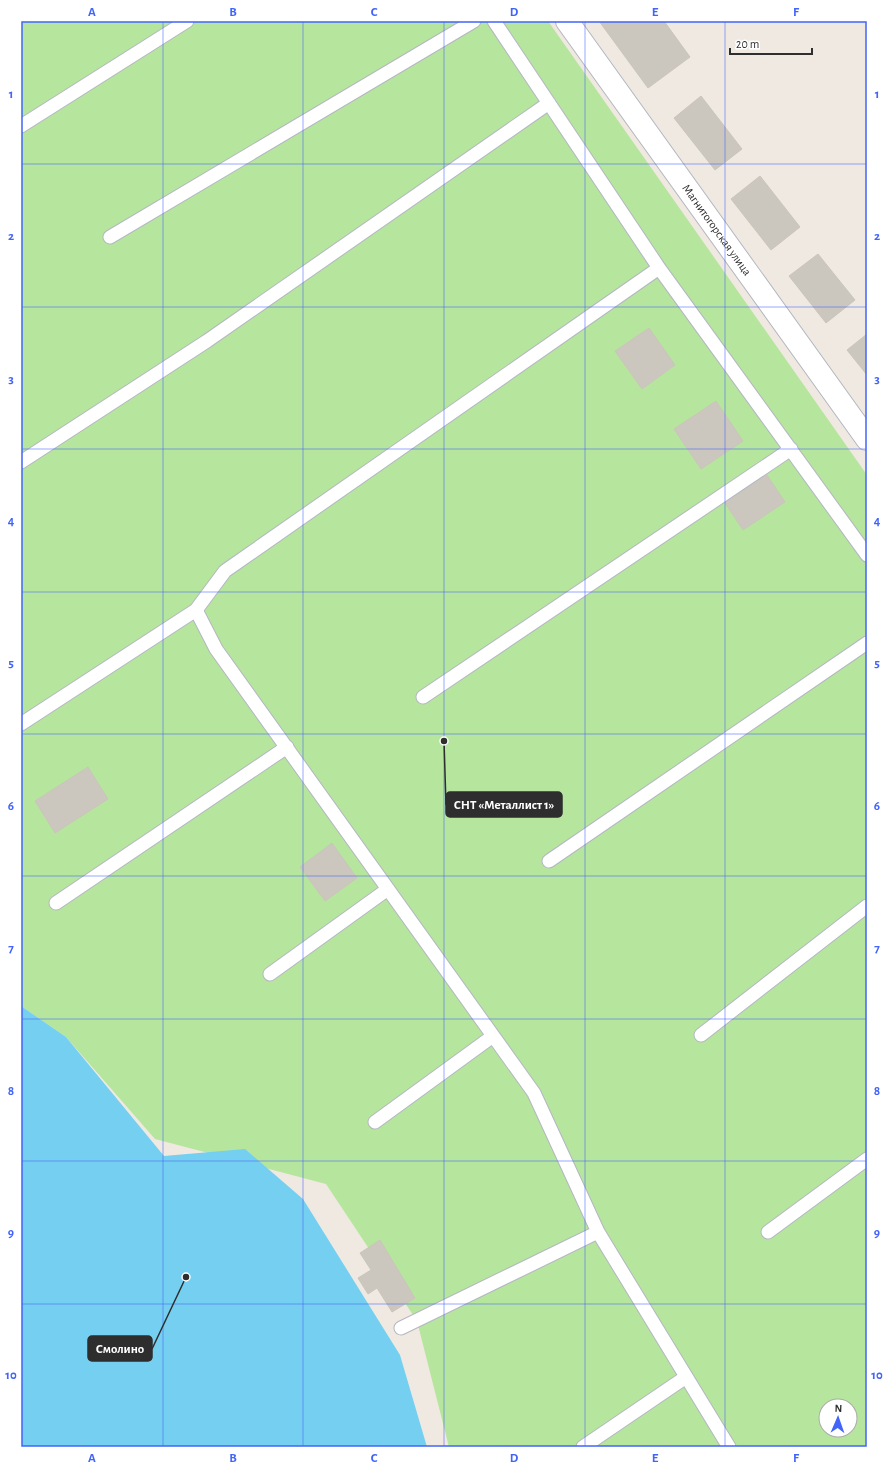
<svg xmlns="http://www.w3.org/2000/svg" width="888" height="1468" viewBox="0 0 888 1468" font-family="'Alegreya Sans',sans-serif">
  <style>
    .green { fill: #b6e59e; fill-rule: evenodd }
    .water { fill: #75cff0 }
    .building { fill: #cbc7bf; stroke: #cbc5ba }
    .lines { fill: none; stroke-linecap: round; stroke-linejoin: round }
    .lane-casing { stroke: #b4b7c1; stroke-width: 15 }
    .street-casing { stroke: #b4b7c1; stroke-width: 24 }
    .lane { stroke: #fff; stroke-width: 13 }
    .street { stroke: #fff; stroke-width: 22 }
    .grid { fill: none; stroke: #4264fb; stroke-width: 1; stroke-opacity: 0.55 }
    .labels { text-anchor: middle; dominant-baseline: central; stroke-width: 3; stroke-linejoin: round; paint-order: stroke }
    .street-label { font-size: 12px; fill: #2e2e2e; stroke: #fff }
    .leader { fill: none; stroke: #2e2e2e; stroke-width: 1.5 }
    .callout-dot { fill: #2e2e2e; stroke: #fff; stroke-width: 1.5 }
    .callout { fill: #2e2e2e; stroke: #2e2e2e; stroke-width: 1.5 }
    .callout-label { font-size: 13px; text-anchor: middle; font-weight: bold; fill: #fff }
    .neatline { fill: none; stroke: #4264fb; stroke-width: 1.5 }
    .grid-label { font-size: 13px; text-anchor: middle; font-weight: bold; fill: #4264fb }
  </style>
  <rect width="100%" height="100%" fill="#efe9e1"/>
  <path class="green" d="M21,21H548L867,475V1447H449L417,1321L326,1184L155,1139L66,1037L21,1006ZM826,1406H850V1430H826Z"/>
  <path class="water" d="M21,1006L66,1037L164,1156L245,1149L303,1199L400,1355L427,1447H21Z"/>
  <path class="building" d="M599,21H664L690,57L648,88Z
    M701,96L742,149L715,170L674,118Z
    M760,176L800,227L771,250L731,199Z
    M818,254L855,300L826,323L789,276Z
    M649,328L675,365L642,389L615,351Z
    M867,334V375L847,350Z
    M716,401L743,441L701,469L674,429Z
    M763,469L785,502L743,530L721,497Z
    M88,767L108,799L55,833L35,801Z
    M332,843L357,878L325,901L300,867Z
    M380,1240L415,1298L392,1312L377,1288L368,1294L358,1278L371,1270L360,1253Z"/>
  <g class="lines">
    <g class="lane-casing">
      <path id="lane" d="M494,21L659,268L867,555
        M21,126L187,21
        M110,237L474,21
        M659,268L225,571L196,610L216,649L534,1093L598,1232L729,1447
        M21,462L207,341L549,103
        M423,697L791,449
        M21,724L196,610
        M549,861L867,643
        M56,903L287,747
        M270,974L388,889
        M701,1035L867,906
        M375,1122L493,1036
        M768,1232L867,1159
        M401,1328L598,1232
        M583,1447L686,1377"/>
    </g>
    <g class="street-casing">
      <g id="street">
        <path id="s1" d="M567,21L867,439"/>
      </g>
    </g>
    <use href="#lane" class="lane"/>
    <use href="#street" class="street"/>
  </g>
  <path class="grid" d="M163,21V1447M303,21V1447M444,21V1447M585,21V1447M725,21V1447M21,164H867M21,307H867M21,449H867M21,592H867M21,734H867M21,876H867M21,1019H867M21,1161H867M21,1304H867"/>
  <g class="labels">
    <g class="street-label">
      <text stroke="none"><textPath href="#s1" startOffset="257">Магнитогорская улица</textPath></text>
    </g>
  </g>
  <path class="leader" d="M444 741L446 805M186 1277L152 1349"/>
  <g class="callout-dot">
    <circle cx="444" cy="741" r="4"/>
    <circle cx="186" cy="1277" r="4"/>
  </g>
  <g class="callout">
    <rect x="446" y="792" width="116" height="25" rx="4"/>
    <rect x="88" y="1336" width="64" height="25" rx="4"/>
  </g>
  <g class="callout-label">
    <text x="504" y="809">СНТ «Металлист 1»</text>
    <text x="120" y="1353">Смолино</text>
  </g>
  <rect width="888" height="1468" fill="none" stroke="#ffffff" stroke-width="44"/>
  <g transform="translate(838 1418) rotate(2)"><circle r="19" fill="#ffffff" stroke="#ababab"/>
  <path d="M0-3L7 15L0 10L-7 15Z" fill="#4264fb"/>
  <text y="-6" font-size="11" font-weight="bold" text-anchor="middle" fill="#2e2e2e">N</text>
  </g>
  <path d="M730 48v6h82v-6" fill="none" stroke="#2e2e2e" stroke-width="2"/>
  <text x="736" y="48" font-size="12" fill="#2e2e2e" stroke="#ffffff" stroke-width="3" paint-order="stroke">20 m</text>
  <rect x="22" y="22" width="844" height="1424" class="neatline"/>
  <g class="grid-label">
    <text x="92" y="16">A</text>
    <text x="233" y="16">B</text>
    <text x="374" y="16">C</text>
    <text x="514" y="16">D</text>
    <text x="655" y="16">E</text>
    <text x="796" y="16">F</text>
    <text x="11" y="98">1</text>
    <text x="877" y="98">1</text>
    <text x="11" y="240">2</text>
    <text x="877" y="240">2</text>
    <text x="11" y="383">3</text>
    <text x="877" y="383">3</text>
    <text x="11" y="525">4</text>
    <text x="877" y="525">4</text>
    <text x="11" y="667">5</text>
    <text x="877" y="667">5</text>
    <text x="11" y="810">6</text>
    <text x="877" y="810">6</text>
    <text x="11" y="952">7</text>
    <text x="877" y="952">7</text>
    <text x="11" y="1095">8</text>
    <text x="877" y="1095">8</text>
    <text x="11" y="1237">9</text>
    <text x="877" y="1237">9</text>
    <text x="11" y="1379">10</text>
    <text x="877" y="1379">10</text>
    <text x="92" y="1462">A</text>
    <text x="233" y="1462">B</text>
    <text x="374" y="1462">C</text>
    <text x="514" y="1462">D</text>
    <text x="655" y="1462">E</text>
    <text x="796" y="1462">F</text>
  </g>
</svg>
